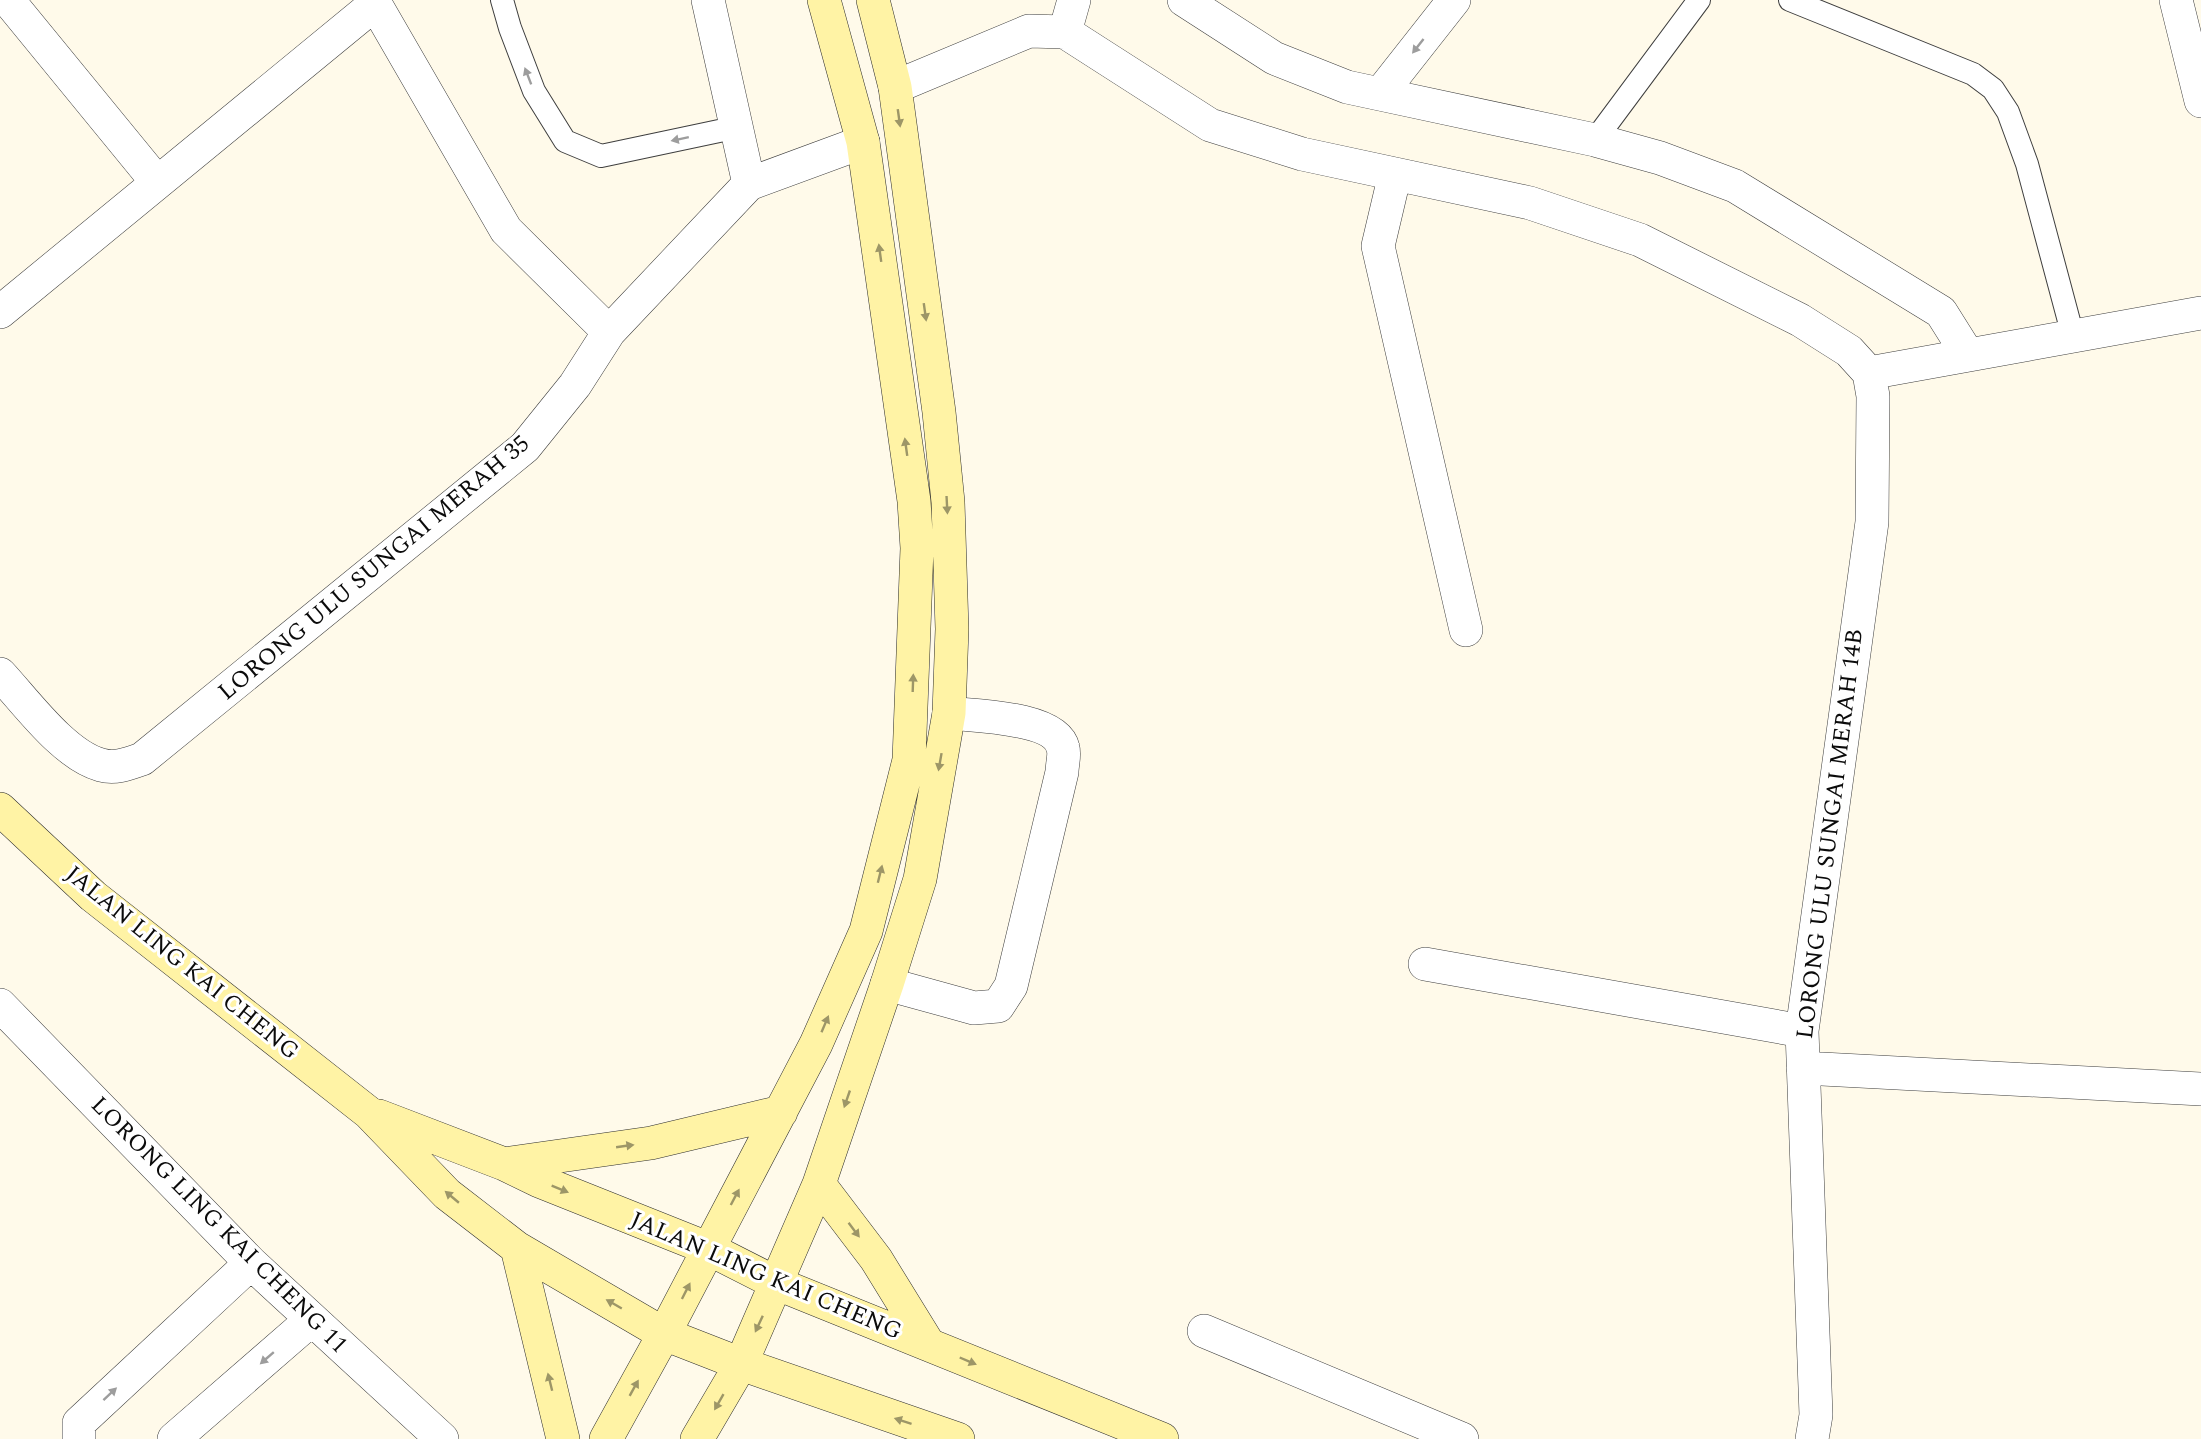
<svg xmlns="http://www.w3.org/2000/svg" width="2201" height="1439" viewBox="0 0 2201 1439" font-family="Spectral,serif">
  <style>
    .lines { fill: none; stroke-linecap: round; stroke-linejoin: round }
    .lane-casing { stroke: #3e3e3e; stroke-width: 24 }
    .street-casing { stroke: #3e3e3e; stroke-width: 34 }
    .secondary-casing { stroke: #2d2d2d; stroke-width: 34 }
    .lane { stroke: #fff; stroke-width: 22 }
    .street { stroke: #fff; stroke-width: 33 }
    .secondary { stroke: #fff3a5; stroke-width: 33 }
    .oneway { fill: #9d9d9d }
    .oneway2 { fill: #9d9667 }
    .labels { text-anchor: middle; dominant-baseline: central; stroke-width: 6; stroke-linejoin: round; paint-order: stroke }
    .street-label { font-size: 24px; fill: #0b0b0b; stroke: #fff }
  </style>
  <rect width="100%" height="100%" fill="#fffaea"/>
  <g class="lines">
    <g class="lane-casing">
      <path id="lane" d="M502,0L510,28L534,91L565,141L601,156L738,127
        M1790,0L1973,74L1993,89L2008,112L2027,164L2073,336
        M1595,140L1699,0"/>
    </g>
    <g class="street-casing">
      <path id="street" d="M8,0L157,182
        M373,0L506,230L609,332
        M708,0L749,184
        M1184,0L1274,58L1347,87L1595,140L1660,158L1735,186L1941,312L1968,355
        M2176,0L2201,101
        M1065,32L1074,0
        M895,87L1029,31L1065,32L1210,125L1302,154L1530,203L1640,240L1800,320L1849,351L1869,373
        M1380,94L1454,0
        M1395,174L1378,246L1466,630
        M0,312L375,4
        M1869,373L2201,313
        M0,674C26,702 64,755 101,765C115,769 128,764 142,759L525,447L575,385L609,332L749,184L863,142
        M1425,964L1802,1031
        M887,984L974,1008L998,1006L1011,986L1062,772C1062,765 1065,755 1063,748C1056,717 975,716 949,713
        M0,1005L251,1263L442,1439
        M1803,1068L2201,1089
        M1204,1331L1462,1439
        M79,1439V1423L251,1263
        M174,1439L311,1320
        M1812,1439L1816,1415L1802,1031L1872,522L1873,396L1869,373"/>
    </g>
    <g class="secondary-casing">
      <path id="secondary" d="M0,809L93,896L369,1113L447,1194L517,1248L664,1334L741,1364L958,1439
        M379,1116L504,1164L539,1181L707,1248L778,1284L1162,1439
        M504,1164L651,1143L781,1112
        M819,1184L876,1259L929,1345
        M517,1248L563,1439
        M606,1439L664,1334L816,1044L866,931L909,760L917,548L914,501L863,142L824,0
        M697,1439L741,1364L819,1184L887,984L920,879L949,713L952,629L948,502L939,412L895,87L873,0"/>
    </g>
    <use href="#lane" class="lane"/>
    <use href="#street" class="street"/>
    <use href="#secondary" class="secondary"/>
  </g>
  <defs><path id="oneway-solid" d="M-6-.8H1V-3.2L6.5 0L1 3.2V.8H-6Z" transform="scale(1.5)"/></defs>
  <g class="oneway">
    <use href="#oneway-solid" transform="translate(1418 46) rotate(128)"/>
    <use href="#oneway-solid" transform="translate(528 76) rotate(-111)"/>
    <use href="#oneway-solid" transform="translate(680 139) rotate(168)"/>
    <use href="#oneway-solid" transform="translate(267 1358) rotate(139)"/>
    <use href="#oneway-solid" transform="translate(110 1394) rotate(-43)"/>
  </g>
  <g class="oneway2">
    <use href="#oneway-solid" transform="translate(899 118) rotate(82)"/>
    <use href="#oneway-solid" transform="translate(880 253) rotate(-98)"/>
    <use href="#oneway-solid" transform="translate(925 312) rotate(82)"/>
    <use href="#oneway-solid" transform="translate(906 447) rotate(-98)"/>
    <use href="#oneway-solid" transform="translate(947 505) rotate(87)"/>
    <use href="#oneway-solid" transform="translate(913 683) rotate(-88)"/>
    <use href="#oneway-solid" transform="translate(940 762) rotate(100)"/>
    <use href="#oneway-solid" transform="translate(880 874) rotate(-76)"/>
    <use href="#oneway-solid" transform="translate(825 1024) rotate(-67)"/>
    <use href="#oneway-solid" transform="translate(847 1099) rotate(109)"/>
    <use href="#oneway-solid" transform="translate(625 1146) rotate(-8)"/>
    <use href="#oneway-solid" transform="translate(560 1189) rotate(22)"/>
    <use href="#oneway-solid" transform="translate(452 1197) rotate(-140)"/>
    <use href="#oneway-solid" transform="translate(735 1197) rotate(-62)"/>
    <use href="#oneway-solid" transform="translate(854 1230) rotate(53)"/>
    <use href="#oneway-solid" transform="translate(686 1291) rotate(-63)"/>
    <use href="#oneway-solid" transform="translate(614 1304) rotate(-150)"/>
    <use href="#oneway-solid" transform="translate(759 1324) rotate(115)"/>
    <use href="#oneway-solid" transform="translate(968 1361) rotate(23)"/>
    <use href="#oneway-solid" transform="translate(550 1382) rotate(-104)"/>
    <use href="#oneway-solid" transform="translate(634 1388) rotate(-61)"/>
    <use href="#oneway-solid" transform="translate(719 1402) rotate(120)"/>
    <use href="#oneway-solid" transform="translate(903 1421) rotate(-162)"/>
  </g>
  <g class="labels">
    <g class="street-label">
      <text transform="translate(374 568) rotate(-40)">LORONG ULU SUNGAI MERAH 35</text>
      <text transform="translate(1830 834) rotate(-83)">LORONG ULU SUNGAI MERAH 14B</text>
      <text transform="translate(182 963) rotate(39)">JALAN LING KAI CHENG</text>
      <text transform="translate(219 1225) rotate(45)">LORONG LING KAI CHENG 11</text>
      <text transform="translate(766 1276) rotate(23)">JALAN LING KAI CHENG</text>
    </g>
  </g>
</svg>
